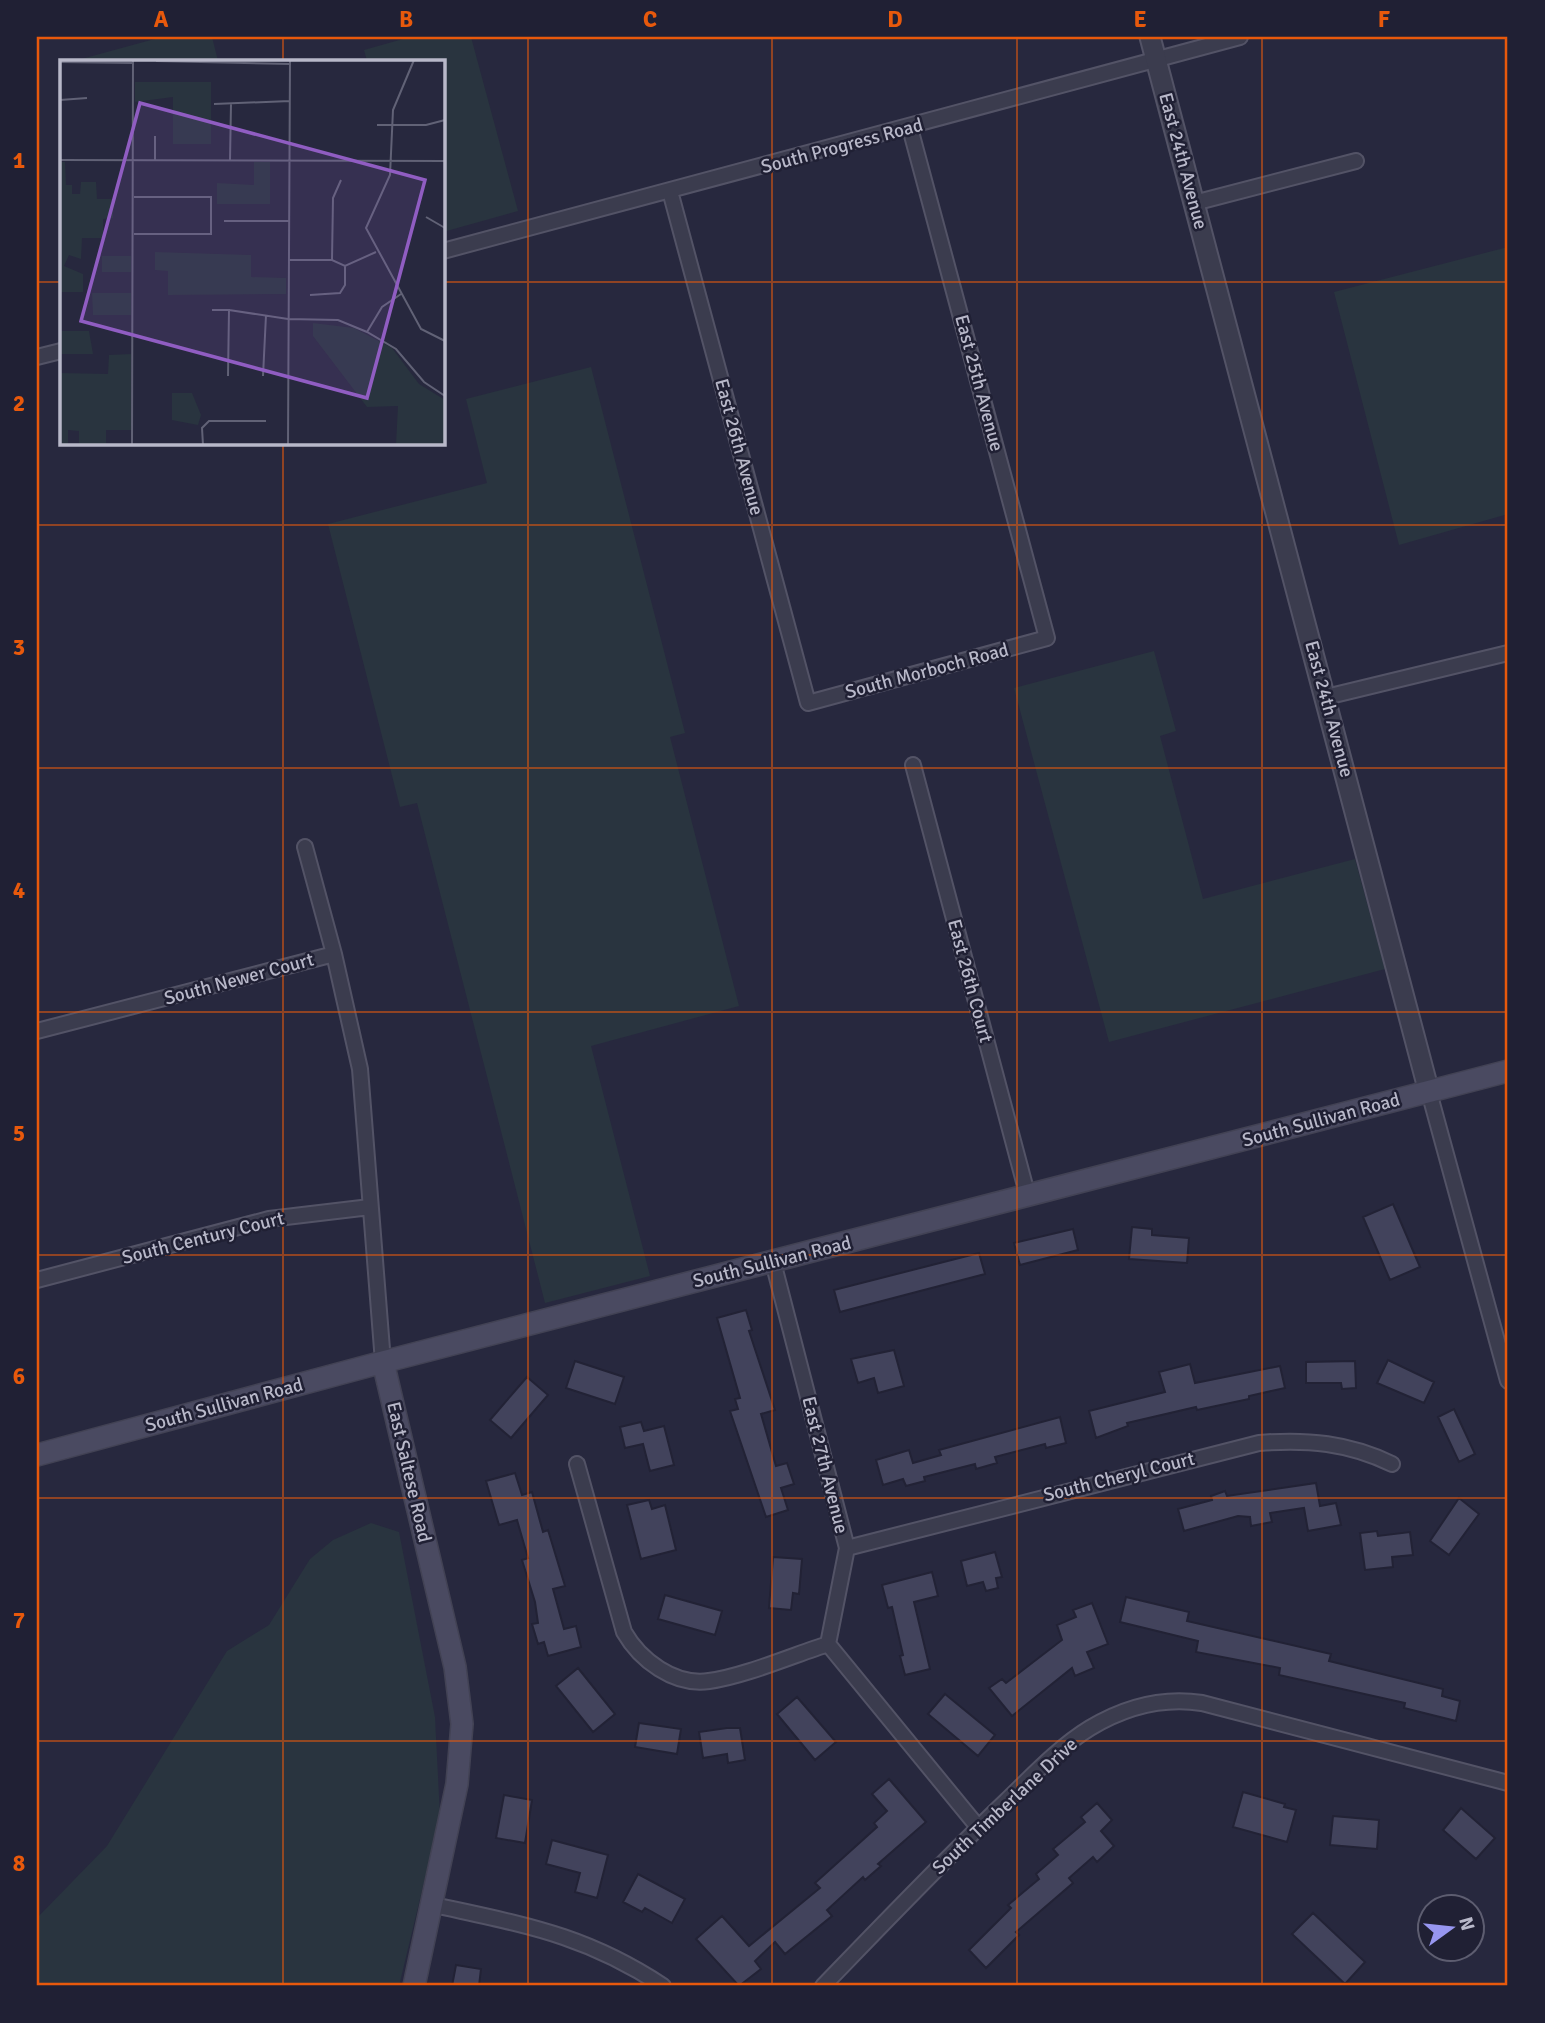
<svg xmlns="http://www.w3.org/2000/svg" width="1545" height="2023" viewBox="0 0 1545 2023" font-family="Signika,sans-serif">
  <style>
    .green { fill: #29343f }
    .building { fill: #42435c; stroke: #222235; stroke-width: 2 }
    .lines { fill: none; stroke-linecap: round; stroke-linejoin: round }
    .minor-casing { stroke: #535366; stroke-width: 18 }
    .tertiary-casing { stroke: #535366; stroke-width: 23 }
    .secondary-casing { stroke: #424254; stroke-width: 24 }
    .minor { stroke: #3b3c4e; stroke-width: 14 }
    .tertiary { stroke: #3b3c4e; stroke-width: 19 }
    .secondary { stroke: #4a4a61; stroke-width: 21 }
    .grid { fill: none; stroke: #e8590c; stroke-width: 2; stroke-opacity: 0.55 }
    .labels { text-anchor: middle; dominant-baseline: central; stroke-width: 5; stroke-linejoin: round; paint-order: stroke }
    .street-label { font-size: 19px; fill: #b8b8c9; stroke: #202034 }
    .inset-road { fill: none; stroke: #616276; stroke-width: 2 }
    .view { fill: #905dc2; fill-opacity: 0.15; stroke: #905dc2; stroke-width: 3.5 }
    .inset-edge { fill: none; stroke: #b8b8c9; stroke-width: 3.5 }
    .neatline { fill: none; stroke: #e8590c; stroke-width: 2.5 }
    .grid-label { font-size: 23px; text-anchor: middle; font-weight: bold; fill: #e8590c }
  </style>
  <rect width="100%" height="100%" fill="#27283e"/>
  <path class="green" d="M162,37H212L218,61H74Z
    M410,37H471L518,211L443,232V61H367L364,50Z
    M1508,247V514L1399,545L1334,292Z
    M591,367L685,733L670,737L739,1006L591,1046L650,1276L545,1303L417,803L400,807L328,524L487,483L466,399Z
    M1154,651L1176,731L1160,736L1203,899L1355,859L1385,969L1109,1042L1014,688Z
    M371,1523L399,1532L435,1717L440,1816L399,1986H37V1918L107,1846L227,1651L269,1625L310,1559L333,1540Z"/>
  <path class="building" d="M1393,1204L1420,1267L1390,1280L1363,1217Z
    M1132,1227L1152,1229V1235L1189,1238L1187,1263L1129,1259Z
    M1073,1229L1078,1250L1020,1265L1014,1243Z
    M979,1253L985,1274L840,1312L834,1290Z
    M746,1310L752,1330L749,1331L775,1410L761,1414L776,1466L787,1463L794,1484L781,1488L788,1510L766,1517L730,1411L738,1409L735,1399L740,1398L717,1318Z
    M894,1350L904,1386L878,1393L874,1378L858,1383L851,1359Z
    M1388,1360L1434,1382L1424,1403L1377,1383Z
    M575,1361L624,1377L615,1404L566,1388Z
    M1355,1361L1356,1388L1342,1389L1341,1383H1306V1362Z
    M1190,1364L1195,1383L1280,1366L1285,1388L1249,1396V1399L1197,1410L1196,1407L1127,1423L1128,1426L1096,1438L1089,1411L1165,1392L1159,1372Z
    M527,1377L548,1395L511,1438L490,1420Z
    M1454,1409L1475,1454L1459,1462L1438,1417Z
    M1060,1417L1066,1443L1046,1448L1045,1444L995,1457L997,1463L976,1469L975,1464L924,1477L925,1481L906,1486L903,1479L883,1485L876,1460L909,1450L913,1463L941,1455L939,1450Z
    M641,1422L644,1431L664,1426L674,1465L650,1471L643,1444L625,1448L620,1427Z
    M515,1473L522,1495L532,1492L543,1532L548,1530L565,1586L553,1589L564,1629L576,1626L581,1647L548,1656L544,1642L538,1644L532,1624L538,1623L535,1602L522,1560L528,1558L517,1520L499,1525L486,1481Z
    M1316,1483L1320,1506L1336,1503L1341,1525L1308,1531L1304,1508L1270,1513L1272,1522L1251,1526L1250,1517L1238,1516L1184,1531L1178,1509L1212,1500L1211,1496L1225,1491L1227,1496Z
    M1459,1498L1479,1514L1449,1555L1430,1541Z
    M649,1500L652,1509L665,1505L676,1550L641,1559L627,1505Z
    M1377,1531L1378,1536L1410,1532L1413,1555L1392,1557L1393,1567L1365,1570L1360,1533Z
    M995,1552L1002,1577L996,1578L998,1588L986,1591L983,1582L967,1586L961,1561Z
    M773,1557L802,1559L799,1594L793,1593L791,1610L769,1608Z
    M932,1572L938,1596L914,1602L930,1669L905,1675L900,1656L903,1655L892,1607L888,1608L882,1585Z
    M665,1595L722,1611L715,1635L658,1619Z
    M1126,1597L1189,1612L1187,1621L1331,1654L1329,1661L1443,1689L1442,1696L1460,1701L1456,1721L1404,1708L1405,1703L1279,1675L1280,1668L1196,1652L1198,1641L1120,1622Z
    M1092,1603L1108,1644L1087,1652L1094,1668L1075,1676L1072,1668L1012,1716L989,1688L1002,1679L1006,1683L1062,1640L1057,1625L1076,1617L1073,1610Z
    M578,1668L615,1714L593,1732L556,1686Z
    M945,1694L995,1735L978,1756L928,1714Z
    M797,1697L836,1742L815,1760L777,1714Z
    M639,1723L681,1729L677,1754L635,1747Z
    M727,1728H740L745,1760L728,1763L727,1754L703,1758L699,1732Z
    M889,1779L926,1822L878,1864L881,1866L865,1880L863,1877L827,1910L832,1916L785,1954L775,1942L755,1961L761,1969L739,1986L696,1939L722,1916L749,1946L820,1888L815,1883L877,1827L874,1823L887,1811L872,1794Z
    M1243,1792L1285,1804L1284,1807L1296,1810L1287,1842L1233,1827Z
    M504,1795L532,1800L525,1843L496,1838Z
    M1097,1803L1112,1820L1101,1831L1114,1846L1097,1862L1093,1857L1069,1878L1073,1883L1016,1932L1019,1935L986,1968L969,1950L1011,1908L1008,1905L1039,1879L1036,1874L1058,1855L1053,1849L1085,1822L1081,1817Z
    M1461,1808L1495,1838L1476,1859L1443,1830Z
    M1333,1816L1379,1820L1377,1849L1330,1845Z
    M552,1840L608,1855L597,1898L575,1892L580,1873L546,1864Z
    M638,1874L685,1899L672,1923L645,1908L642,1912L623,1902Z
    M1313,1913L1365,1962L1345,1984L1292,1934Z
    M456,1965L481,1969L479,1986H452Z"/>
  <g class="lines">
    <g class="minor-casing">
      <path id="minor" d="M670,191L808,703L1047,638L910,128
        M1194,203L1356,161
        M443,251L1240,37
        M37,357L61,351
        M1326,697L1508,653
        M913,765L1028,1197
        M334,954L360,1069L383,1362
        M37,1031L334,954L305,847
        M1429,1092L1508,1381
        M773,1262L847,1548L828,1644L978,1827
        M37,1280L269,1219L370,1207
        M577,1464L624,1632C640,1660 674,1686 709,1681C742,1677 794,1655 828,1644
        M847,1548L1259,1443C1307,1439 1349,1443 1392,1464
        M434,1905C524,1925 584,1934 663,1986
        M823,1986C883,1924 943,1861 1006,1801C1033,1775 1059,1747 1090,1728C1125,1707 1163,1697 1202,1703L1508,1783"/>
    </g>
    <g class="tertiary-casing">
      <path id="tertiary" d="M1150,37L1429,1092"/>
    </g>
    <g class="secondary-casing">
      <path id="secondary" d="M383,1362L455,1667L462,1724L457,1784L414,1986
        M37,1455L383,1362L1508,1071"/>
    </g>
    <use href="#minor" class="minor"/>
    <use href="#tertiary" class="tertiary"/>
    <use href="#secondary" class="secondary"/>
  </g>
  <path class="grid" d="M283,37V61M528,37V1986M772,37V1986M1017,37V1986M1262,37V1986M37,282H61M443,282H1508M283,443V1986M37,525H1508M37,768H1508M37,1012H1508M37,1255H1508M37,1498H1508M37,1741H1508"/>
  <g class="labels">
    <g class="street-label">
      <text transform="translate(842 146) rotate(-15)">South Progress Road</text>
      <text transform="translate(1183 161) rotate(75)">East 24th Avenue</text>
      <text transform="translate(979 383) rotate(75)">East 25th Avenue</text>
      <text transform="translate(739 447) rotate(75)">East 26th Avenue</text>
      <text transform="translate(927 671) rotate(-15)">South Morboch Road</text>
      <text transform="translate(1329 709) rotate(75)">East 24th Avenue</text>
      <text transform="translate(239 979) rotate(-15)">South Newer Court</text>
      <text transform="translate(970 981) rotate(75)">East 26th Court</text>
      <text transform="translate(1321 1120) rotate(-15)">South Sullivan Road</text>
      <text transform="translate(203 1238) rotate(-14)">South Century Court</text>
      <text transform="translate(772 1262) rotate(-14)">South Sullivan Road</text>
      <text transform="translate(224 1405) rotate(-15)">South Sullivan Road</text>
      <text transform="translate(825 1465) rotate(76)">East 27th Avenue</text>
      <text transform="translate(409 1472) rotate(77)">East Saltese Road</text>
      <text transform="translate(1119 1477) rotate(-14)">South Cheryl Court</text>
      <text transform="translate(1005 1806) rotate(-43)">South Timberlane Drive</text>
    </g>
  </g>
  <g transform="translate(60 60)">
    <rect width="385" height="385" fill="#27283e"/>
    <path d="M75,22H151V84H113V37L75,42ZM0,102H5L6,125H12V134H20L21,122H36L37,139H53V158L43,159V178H22L21,199L9,195L4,206L23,214V232H0ZM194,102H210V144H157V123L194,125ZM95,192L191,195V217L226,218V234L108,235V211L95,210ZM42,196H71V212H42ZM32,233H71V255H33ZM253,263L294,268L332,288L359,324L385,340V385H336L338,346L307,347L253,276ZM0,271H29L33,294H0ZM71,294V370H46V385H19V371L8,370V385H0V313L48,314L49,295ZM112,333H132L141,355L138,365L112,360Z" fill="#29343f"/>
    <path class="inset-road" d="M354,0L333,50L330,115L306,168L361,269L385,281M96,1L230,4M0,2L73,3M0,40L27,38M154,44L230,41M317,65H366L385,60M0,100L385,101M95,100V76M170,100L171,44M74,137H151V174H74M366,157L385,168M164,161H229M229,200H272L285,206L316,192M272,200L273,138L281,120M250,235L280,233L285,225V206M152,250H169L168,316M169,250L228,259M228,259L278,260L307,272L336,289L364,322L385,336M307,272L322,247L341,234M203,316L206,255M72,385L73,0M143,385L142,368L149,361H206M228,385L230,0"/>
    <path class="view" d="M80,43L365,120L307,338L21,261Z"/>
    <rect width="385" height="385" class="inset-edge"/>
  </g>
  <rect width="1545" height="2023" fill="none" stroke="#202034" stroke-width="77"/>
  <g transform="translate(1451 1928) rotate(75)"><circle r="33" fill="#202034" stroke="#5d5d70" stroke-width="2"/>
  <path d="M0-5L12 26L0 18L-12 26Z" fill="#9796f0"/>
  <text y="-10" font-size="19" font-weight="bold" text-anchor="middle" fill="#b8b8c9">N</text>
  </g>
  <rect x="38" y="38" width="1468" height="1946" class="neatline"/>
  <g class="grid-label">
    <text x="161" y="27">A</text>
    <text x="406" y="27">B</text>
    <text x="650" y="27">C</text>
    <text x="895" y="27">D</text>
    <text x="1140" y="27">E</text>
    <text x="1384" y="27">F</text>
    <text x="19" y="168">1</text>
    <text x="19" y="411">2</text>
    <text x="19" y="655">3</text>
    <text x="19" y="898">4</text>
    <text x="19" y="1141">5</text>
    <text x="19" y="1384">6</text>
    <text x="19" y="1628">7</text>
    <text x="19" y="1871">8</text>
  </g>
</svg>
